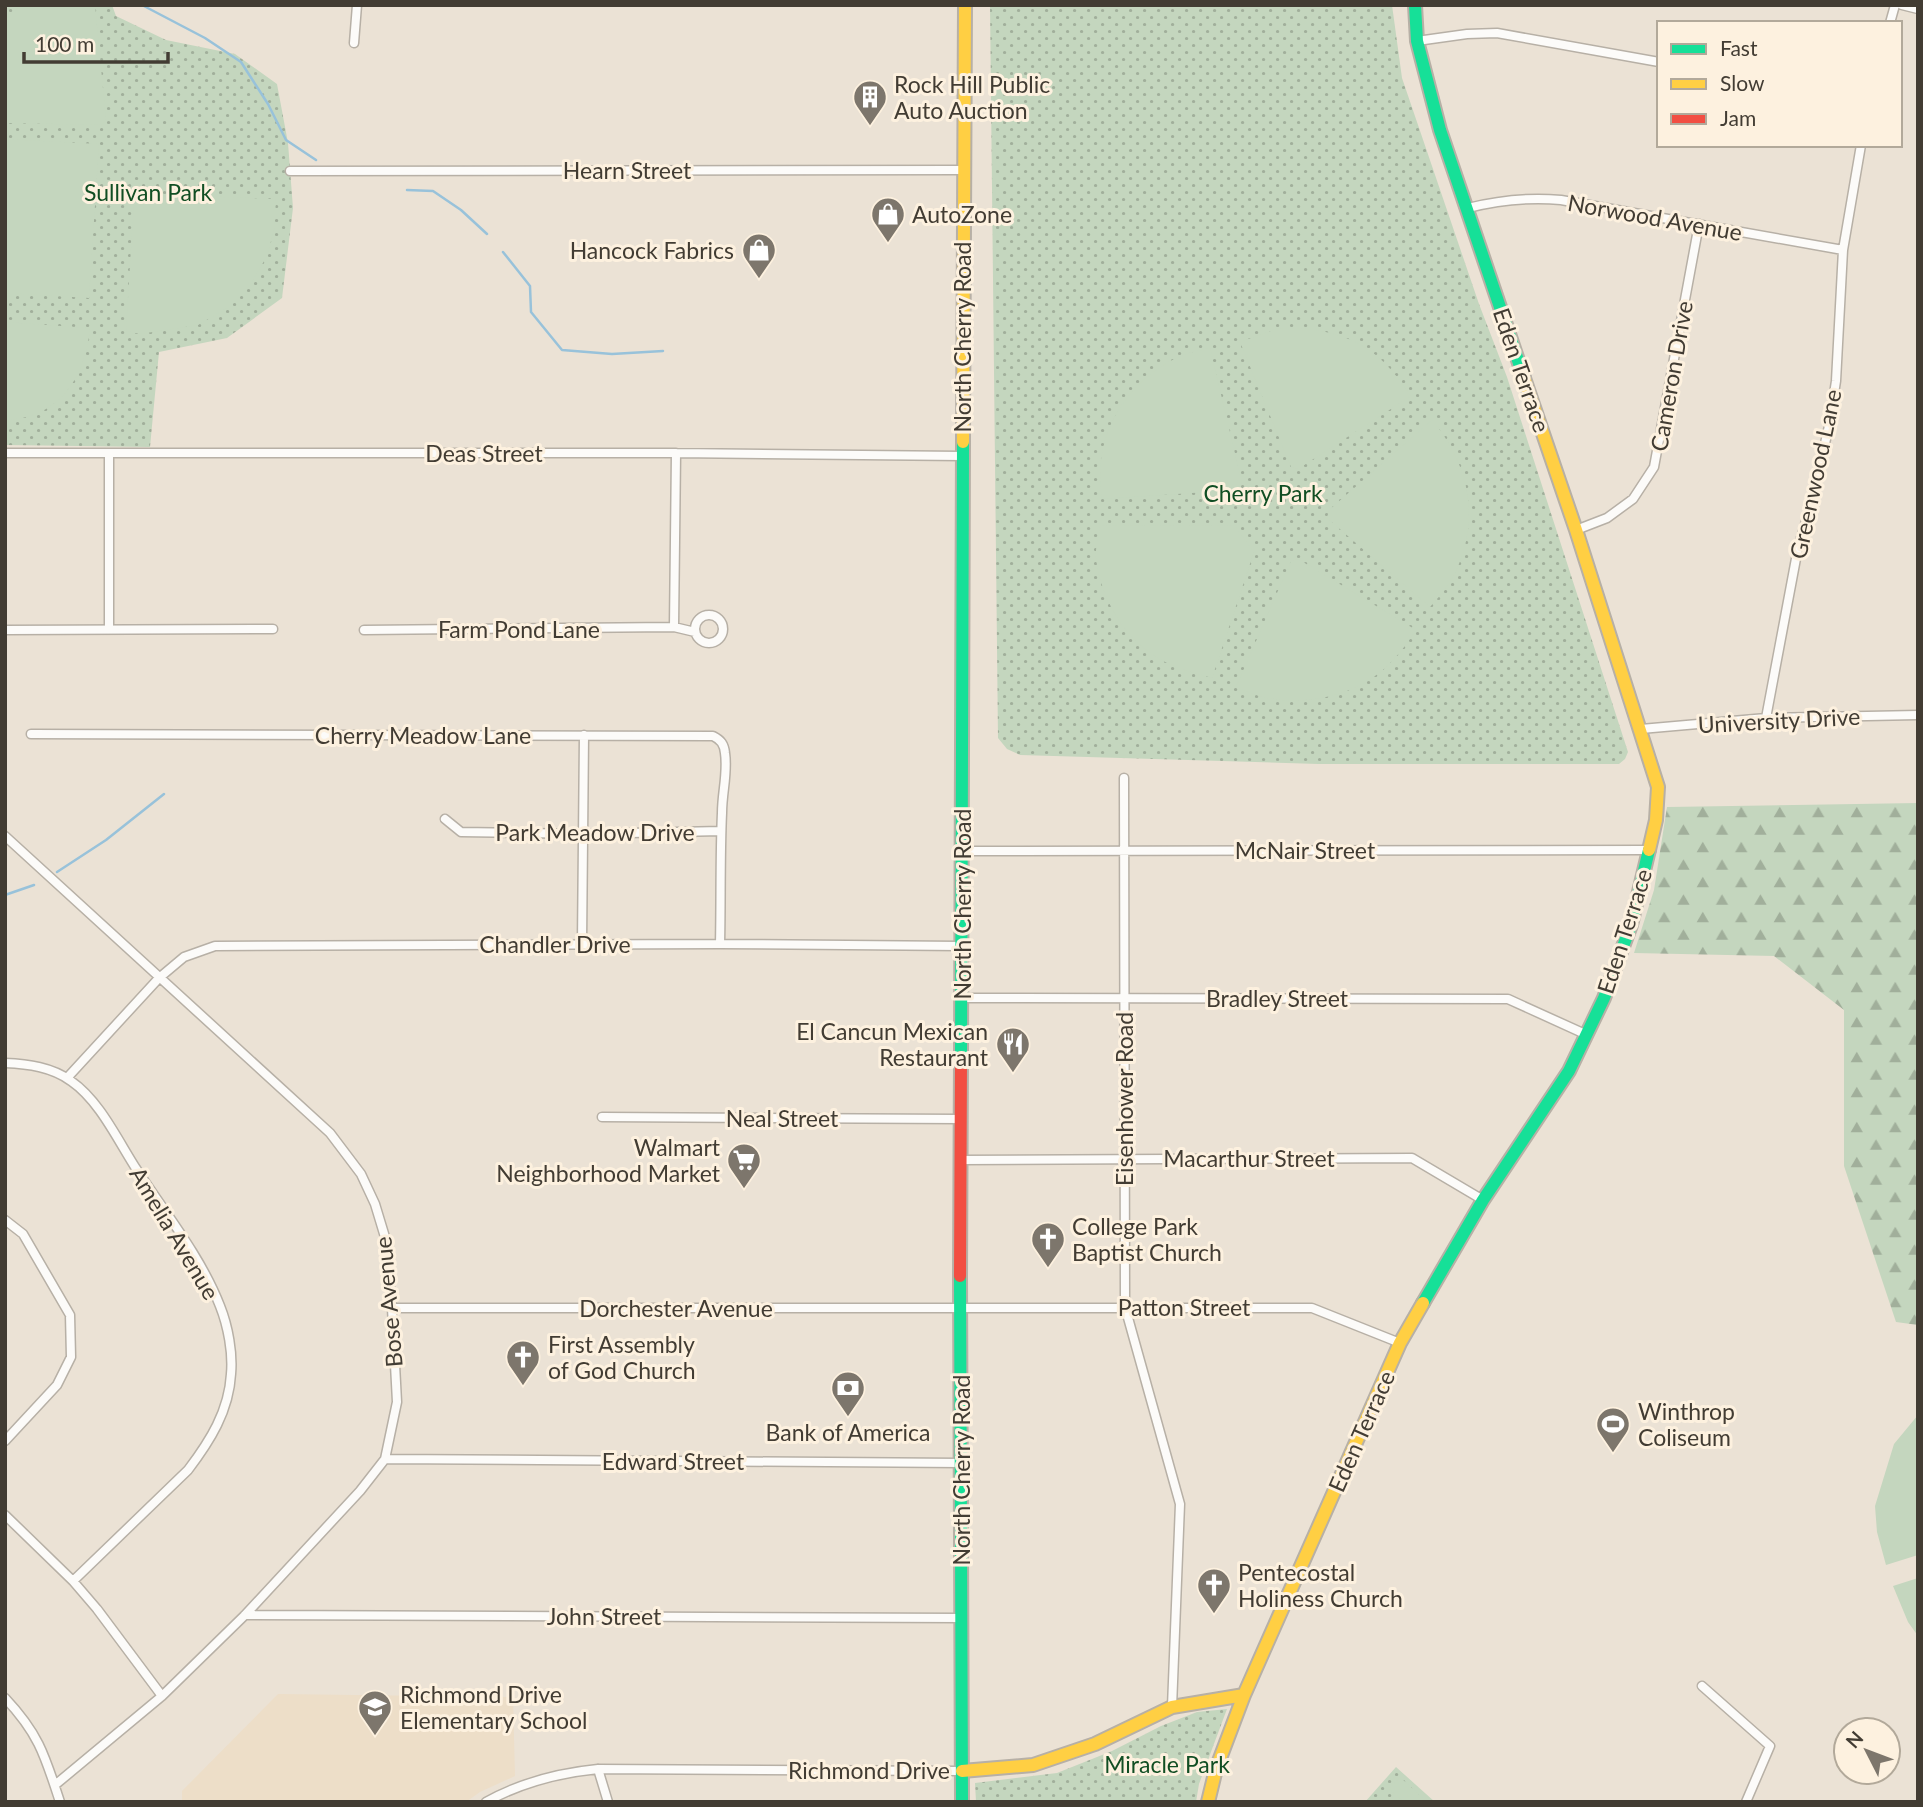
<svg xmlns="http://www.w3.org/2000/svg" width="1923" height="1807" viewBox="0 0 1923 1807" font-family="Lato,sans-serif">
  <style>
    .built { fill: #eddec8 }
    .forest { fill: url(#forest-firs) }
    .park { fill: url(#park-dots) }
    .garden { fill: #c4d6be }
    .lines { fill: none; stroke-linecap: round; stroke-linejoin: round }
    .stream { stroke: #98c2da; stroke-width: 2.5 }
    .street-casing { stroke: #b7b0a6; stroke-width: 11 }
    .fast-casing { stroke: #b7b0a6; stroke-width: 16 }
    .slow-casing { stroke: #b7b0a6; stroke-width: 16 }
    .jam-casing { stroke: #b7b0a6; stroke-width: 16 }
    .street { stroke: #fcfbf9; stroke-width: 8 }
    .fast { stroke: #16e098; stroke-width: 12 }
    .slow { stroke: #ffcf43; stroke-width: 12 }
    .jam { stroke: #f24e42; stroke-width: 12 }
    .labels { text-anchor: middle; dominant-baseline: central; stroke-width: 6; stroke-linejoin: round; paint-order: stroke }
    .poi-label { font-size: 23px; fill: #423c33; stroke: #fdf1df; text-anchor: start }
    .street-label { font-size: 23px; fill: #423c33; stroke: #fdf1df }
    .park-label { font-size: 23px; fill: #114e23; stroke: #fdf1df }
  </style>
  <defs>
    <pattern id="forest-firs" width="22" height="20" patternUnits="userSpaceOnUse" patternTransform="scale(1.75)"><rect width="22" height="20" fill="#c4d6be"/><path d="M5 1l3.5 6h-7zM16 11l3.5 6h-7z" fill="#a1af9b"/></pattern>
    <pattern id="park-dots" width="8" height="8" patternUnits="userSpaceOnUse" patternTransform="scale(1.75)"><rect width="8" height="8" fill="#c4d6be"/><path d="M2 2h.1M6 6h.1" fill="none" stroke="#a1af9b" stroke-width="1.8" stroke-linecap="round"/></pattern>
  </defs>
  <rect width="100%" height="100%" fill="#ebe2d5"/>
  <path class="built" d="M278,1694L513,1697L515,1776L480,1792L466,1802H182V1791Z"/>
  <path class="forest" d="M1918,803V1325L1896,1322L1844,1166V1010L1774,956L1634,953L1654,890L1667,807Z"/>
  <path class="park" d="M5,5H112L116,16L166,40L235,54L277,84L288,143L293,208L282,298L227,338L159,352L150,447L5,445Z
    M990,5H1392L1402,78L1479,304L1507,377L1628,752L1625,759L1619,764H1318L1020,755L1007,749L998,738Z
    M1227,1709L1199,1784L1196,1802H976L975,1783L1057,1773L1112,1751L1161,1726L1197,1712Z
    M1396,1767L1435,1802H1365Z"/>
  <path class="garden" d="M22,5H95L106,120L101,125L5,123V18Z
    M5,139L99,144L89,298L5,293Z
    M140,194L276,199L274,230L267,256L250,285L227,308L198,325L140,334L126,331L134,199Z
    M5,322L90,328C85,378 60,418 5,420Z
    M1300,328C1355,334 1380,350 1411,396L1298,469L1291,467L1240,342L1276,329Z
    M1210,348L1242,483L1237,490L1102,499C1092,440 1121,387 1174,359C1184,353 1198,351 1210,348Z
    M1432,420C1471,466 1481,523 1453,577C1447,588 1438,598 1430,607L1327,518L1329,510Z
    M1234,525L1254,552L1212,678C1191,672 1170,667 1152,654C1121,634 1100,594 1096,558C1095,548 1099,536 1100,526Z
    M1298,559L1416,630C1409,640 1402,651 1393,660C1363,694 1311,706 1267,698C1257,696 1246,691 1236,687L1291,561Z
    M1918,1415V1555L1886,1565L1877,1532L1875,1506L1894,1444Z
    M1918,1578V1636L1908,1622L1893,1586Z
    M1400,1777L1425,1800L1424,1802H1404L1389,1789Z"/>
  <g class="lines">
    <path class="stream" d="M142,5L205,38L241,62L268,104L286,140L316,160
      M407,190L433,191L461,210L487,234
      M503,252L530,286L531,312L562,350L612,354L663,351
      M57,872L106,840L164,794
      M5,895L34,885"/>
    <g class="street-casing">
      <path id="street" d="M1902,5L1918,9
        M1890,23L1895,5
        M1417,41L1467,34L1497,33L1659,62
        M354,43L357,5
        M290,171L963,170
        M1468,208C1500,200 1528,197 1561,200L1843,250
        M5,453H676L962,456
        M1576,530L1607,518L1633,499L1654,467L1699,224
        M695 629a14 14 0 1 1 28 0a14 14 0 1 1-28 0Z
        M674,627L676,453
        M109,629V454
        M5,630L273,629
        M364,630L674,627L695,632
        M1766,718L1798,548L1810,508L1829,426L1836,381L1843,250L1861,145
        M1641,729L1766,718L1918,715
        M31,734L713,736C721,740 724,744 725,753C728,773 722,792 722,813C720,856 721,900 720,944
        M1124,778L1125,1307L1180,1504L1172,1707
        M445,819L461,832L584,834L721,831
        M5,836L330,1133L361,1174L375,1204L385,1237L392,1308L397,1402L385,1459L360,1491L245,1615L162,1696L55,1785
        M961,851L1649,850
        M582,944L584,735
        M962,998L1508,999L1585,1034
        M5,1063C28,1064 52,1067 71,1081C100,1101 118,1141 137,1170C166,1214 201,1257 220,1306C228,1326 233,1353 231,1374C229,1411 210,1441 188,1470L73,1581
        M67,1078L159,978L184,957L215,946L720,944L961,946
        M602,1117L961,1119
        M961,1160L1412,1158L1483,1200
        M5,1220L23,1234L70,1315L71,1357L57,1385L5,1441
        M392,1308H1312L1400,1343
        M385,1459L962,1463
        M5,1515L73,1581L97,1609L162,1696
        M245,1615L962,1618
        M1702,1686L1770,1746L1746,1802
        M5,1698C39,1734 45,1756 60,1802
        M598,1769L608,1802
        M486,1802C522,1782 558,1773 598,1769L962,1771"/>
    </g>
    <g class="fast-casing">
      <path id="fast" d="M1415,5L1417,41L1440,130L1524,378
        M961,1057L963,442
        M960,1276L962,1802
        M1423,1303L1483,1200L1569,1071L1604,998L1631,925L1649,850"/>
    </g>
    <g class="slow-casing">
      <path id="slow" d="M1524,378L1576,530L1658,787L1656,820L1649,850
        M963,442L965,5
        M962,1771L1033,1765L1095,1744L1172,1707L1244,1695
        M1208,1802L1216,1769L1244,1695L1400,1343L1423,1303"/>
    </g>
    <g class="jam-casing">
      <path id="jam" d="M960,1276L961,1057"/>
    </g>
    <use href="#street" class="street"/>
    <use href="#fast" class="fast"/>
    <use href="#slow" class="slow"/>
    <use href="#jam" class="jam"/>
  </g>
  <defs>
    <g id="building-pin" transform="scale(1.75)"><path d="M0 17L-7.5 6A9.5 9.5 0 1 1 7.5 6Z" fill="#7d766c" stroke="#fdf1df"/><path d="M-4-6H4V6H1V3H-1V6H-4ZM-2.5-4.3h1.7v1.8h-1.7ZM.8-4.3h1.7v1.8H.8ZM-2.5-1h1.7V.8h-1.7ZM.8-1h1.7V.8H.8Z" fill="#fff"/></g>
    <g id="shop-pin" transform="scale(1.75)"><path d="M0 17L-7.5 6A9.5 9.5 0 1 1 7.5 6Z" fill="#7d766c" stroke="#fdf1df"/><path d="M-5-2.5h2.3a2.7 3.5 0 0 1 5.4 0H5L5.5 6h-11ZM-1.5-2.5h3a1.5 2.3 0 0 0-3 0Z" fill="#fff"/></g>
    <g id="restaurant-pin" transform="scale(1.75)"><path d="M0 17L-7.5 6A9.5 9.5 0 1 1 7.5 6Z" fill="#7d766c" stroke="#fdf1df"/><path d="M-5-6h1v4h1v-4h1v4h1v-4h1v5L-1.5 .5V6h-2V.5L-5-1ZM5-6V6H3V1.5H1.5Q1.5-4 5-6Z" fill="#fff"/></g>
    <g id="supermarket-pin" transform="scale(1.75)"><path d="M0 17L-7.5 6A9.5 9.5 0 1 1 7.5 6Z" fill="#7d766c" stroke="#fdf1df"/><path d="M-6-5.5h2.5l.6 2H6L4.5 2H-2.5L-4.4-4H-6ZM-1.5 3.2a1.3 1.3 0 1 0 .1 0ZM3 3.2a1.3 1.3 0 1 0 .1 0Z" fill="#fff"/></g>
    <g id="church-pin" transform="scale(1.75)"><path d="M0 17L-7.5 6A9.5 9.5 0 1 1 7.5 6Z" fill="#7d766c" stroke="#fdf1df"/><path d="M-1.2-6h2.4v3.5h3.3v2.4h-3.3V6h-2.4V-.1h-3.3v-2.4h3.3Z" fill="#fff"/></g>
    <g id="bank-pin" transform="scale(1.75)"><path d="M0 17L-7.5 6A9.5 9.5 0 1 1 7.5 6Z" fill="#7d766c" stroke="#fdf1df"/><path d="M-6-4H6V4H-6ZM0-2.3a2.3 2.3 0 1 0 0 4.6a2.3 2.3 0 1 0 0-4.6Z" fill="#fff"/></g>
    <g id="stadium-pin" transform="scale(1.75)"><path d="M0 17L-7.5 6A9.5 9.5 0 1 1 7.5 6Z" fill="#7d766c" stroke="#fdf1df"/><path d="M0-5a6.5 5 0 1 0 0 10a6.5 5 0 1 0 0-10ZM-3.5-1.8h7v3.6h-7Z" fill="#fff"/></g>
    <g id="school-pin" transform="scale(1.75)"><path d="M0 17L-7.5 6A9.5 9.5 0 1 1 7.5 6Z" fill="#7d766c" stroke="#fdf1df"/><path d="M0-5L7-2L0 1L-7-2ZM-4 1L0 2.5L4 1V4Q0 6-4 4Z" fill="#fff"/></g>
  </defs>
  <g fill-rule="evenodd">
    <use href="#building-pin" x="870" y="97"/>
    <use href="#shop-pin" x="888" y="214"/>
    <use href="#shop-pin" x="759" y="250"/>
    <use href="#restaurant-pin" x="1013" y="1044"/>
    <use href="#supermarket-pin" x="744" y="1160"/>
    <use href="#church-pin" x="1048" y="1239"/>
    <use href="#church-pin" x="523" y="1357"/>
    <use href="#bank-pin" x="848" y="1388"/>
    <use href="#stadium-pin" x="1613" y="1424"/>
    <use href="#church-pin" x="1214" y="1585"/>
    <use href="#school-pin" x="375" y="1707"/>
  </g>
  <g class="labels">
    <g class="poi-label">
      <text x="894" y="84">Rock Hill Public<tspan x="894" dy="26">Auto Auction</tspan></text>
      <text x="912" y="214">AutoZone</text>
      <text x="734" y="250" text-anchor="end">Hancock Fabrics</text>
      <text x="988" y="1031" text-anchor="end">El Cancun Mexican<tspan x="988" dy="26">Restaurant</tspan></text>
      <text x="720" y="1147" text-anchor="end">Walmart<tspan x="720" dy="26">Neighborhood Market</tspan></text>
      <text x="1072" y="1226">College Park<tspan x="1072" dy="26">Baptist Church</tspan></text>
      <text x="548" y="1344">First Assembly<tspan x="548" dy="26">of God Church</tspan></text>
      <text x="1638" y="1411">Winthrop<tspan x="1638" dy="26">Coliseum</tspan></text>
      <text x="848" y="1432" text-anchor="middle">Bank of America</text>
      <text x="1238" y="1572">Pentecostal<tspan x="1238" dy="26">Holiness Church</tspan></text>
      <text x="400" y="1694">Richmond Drive<tspan x="400" dy="26">Elementary School</tspan></text>
    </g>
    <g class="street-label">
      <text x="627" y="170">Hearn Street</text>
      <text transform="translate(1655 217) rotate(10)">Norwood Avenue</text>
      <text transform="translate(962 337) rotate(-90)">North Cherry Road</text>
      <text transform="translate(1522 370) rotate(71)">Eden Terrace</text>
      <text transform="translate(1671 376) rotate(-80)">Cameron Drive</text>
      <text x="484" y="453">Deas Street</text>
      <text transform="translate(1815 474) rotate(-78)">Greenwood Lane</text>
      <text x="519" y="629">Farm Pond Lane</text>
      <text transform="translate(1779 720) rotate(-3)">University Drive</text>
      <text x="423" y="735">Cherry Meadow Lane</text>
      <text x="595" y="832">Park Meadow Drive</text>
      <text x="1305" y="850">McNair Street</text>
      <text transform="translate(962 904) rotate(-90)">North Cherry Road</text>
      <text transform="translate(1624 931) rotate(-72)">Eden Terrace</text>
      <text x="555" y="944">Chandler Drive</text>
      <text x="1277" y="998">Bradley Street</text>
      <text transform="translate(1124 1099) rotate(-90)">Eisenhower Road</text>
      <text x="782" y="1118">Neal Street</text>
      <text x="1249" y="1158">Macarthur Street</text>
      <text transform="translate(175 1233) rotate(59)">Amelia Avenue</text>
      <text transform="translate(388 1302) rotate(-95)">Bose Avenue</text>
      <text x="1184" y="1307">Patton Street</text>
      <text x="676" y="1308">Dorchester Avenue</text>
      <text transform="translate(1361 1431) rotate(-66)">Eden Terrace</text>
      <text x="673" y="1461">Edward Street</text>
      <text transform="translate(961 1470) rotate(-90)">North Cherry Road</text>
      <text x="604" y="1616">John Street</text>
      <text x="869" y="1770">Richmond Drive</text>
    </g>
    <g class="park-label">
      <text x="148" y="192">Sullivan Park</text>
      <text x="1263" y="493">Cherry Park</text>
      <text x="1167" y="1764">Miracle Park</text>
    </g>
  </g>
  <rect width="1923" height="1807" fill="none" stroke="#423c33" stroke-width="14"/>
  <rect x="1657" y="21" width="245" height="126" fill="#fdf1df" stroke="#b2a99a" stroke-width="2"/>
  <rect x="1671" y="44" width="35" height="10" fill="#16e098" stroke="#b2a99a" stroke-width="2"/>
  <text x="1720" y="56" font-size="21" fill="#423c33">Fast</text>
  <rect x="1671" y="79" width="35" height="10" fill="#ffcf43" stroke="#b2a99a" stroke-width="2"/>
  <text x="1720" y="91" font-size="21" fill="#423c33">Slow</text>
  <rect x="1671" y="114" width="35" height="10" fill="#f24e42" stroke="#b2a99a" stroke-width="2"/>
  <text x="1720" y="126" font-size="21" fill="#423c33">Jam</text>
  <g transform="translate(1867 1751) rotate(312)"><circle r="33" fill="#fdf1df" stroke="#b2a99a" stroke-width="2"/>
  <path d="M0-5L12 26L0 18L-12 26Z" fill="#7d766c"/>
  <text y="-10" font-size="19" font-weight="bold" text-anchor="middle" fill="#423c33">N</text>
  </g>
  <path d="M24 52v10h144v-10" fill="none" stroke="#423c33" stroke-width="3.5"/>
  <text x="35" y="52" font-size="21" fill="#423c33" stroke="#fdf1df" stroke-width="5" paint-order="stroke">100 m</text>
</svg>
